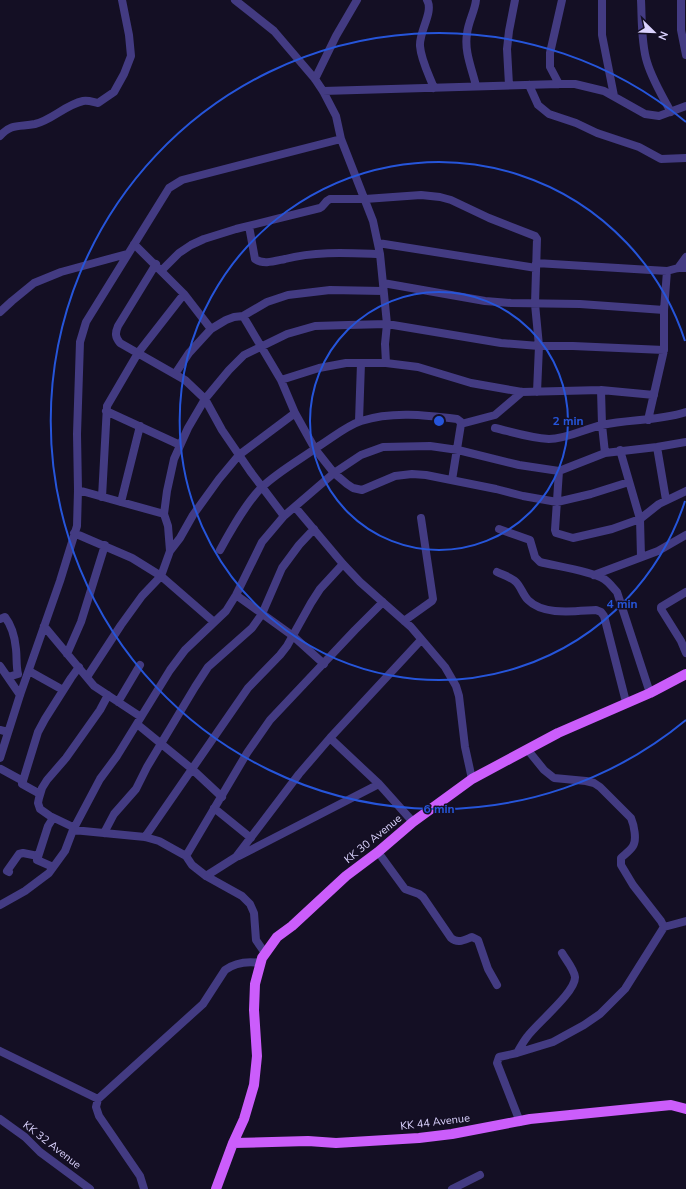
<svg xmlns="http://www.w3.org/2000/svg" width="686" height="1189" viewBox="0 0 686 1189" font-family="'Nunito Sans',sans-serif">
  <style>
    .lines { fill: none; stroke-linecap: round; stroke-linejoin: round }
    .minor { stroke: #433b82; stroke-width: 8 }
    .major { stroke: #cb5dfb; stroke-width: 10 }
    .ring { fill: none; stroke: #2655da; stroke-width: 2 }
    .labels { text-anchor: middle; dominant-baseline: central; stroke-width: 3; stroke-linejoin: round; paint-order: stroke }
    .street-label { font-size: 11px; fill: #dbd3fe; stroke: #140f24 }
    .centre { fill: #2655da; stroke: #140f24; stroke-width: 2 }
    .ring-label { font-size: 12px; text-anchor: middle; font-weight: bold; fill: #2655da; stroke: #140f24; stroke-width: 3; stroke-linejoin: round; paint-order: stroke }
  </style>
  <rect width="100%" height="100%" fill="#140f24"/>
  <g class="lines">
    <path class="minor" d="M427,0C434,12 419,31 420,46C421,60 429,75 434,88
      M476,0C475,11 468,22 467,34C464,51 472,69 476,86
      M602,0V35L614,96
      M641,0C642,19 641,43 647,62C652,79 662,96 671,112
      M681,0V30L686,55
      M315,79L336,36L357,0
      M559,84L550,67V53L562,0
      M509,85L507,49L509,31L515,0
      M529,85L538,105L549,114L576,123L597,133L639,147L661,159L686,158
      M323,91L559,84H575L604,91L645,114L659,116L686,106
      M0,136C11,123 20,127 35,124C52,120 65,105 83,101C88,100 93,102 98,103L114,92L124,74L131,56L129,35L122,0
      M341,139L373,221L380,254L387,324L385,344L386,363
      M249,226L255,259C263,265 275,261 285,259C316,251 348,253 380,254
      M378,243L536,268
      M134,244L184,294L211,329
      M536,263L667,271L678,268H686
      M156,264L118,326C115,333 115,337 120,343L185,380L205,399L222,430L250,471L284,516
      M678,268L686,257
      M162,270L179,253L191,245L204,239L236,229L320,208C324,206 325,201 330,199H365L421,195L440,197L451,200L489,218L535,236L537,239L535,304L539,346L537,392
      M383,283L485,301L511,303L580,304L664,310
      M0,312L12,301L34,283L61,272L127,254
      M243,316L281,380L295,413L315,449L334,473L347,484L353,488L362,490L395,476L412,474L426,475L496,489L523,496L557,502L591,494L629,482
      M175,374L189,353L211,329L226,320L234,317L243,316L267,302L288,295L330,290L383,291
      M281,380L319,368L346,363H386L418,367L471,383L522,392L601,390L654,395
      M601,390L602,425L605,453
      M106,411L180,445
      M648,420L664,350V310L667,271
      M359,421L361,363
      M461,424L495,415L522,392
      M495,428C512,432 530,438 549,439C567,439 584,429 602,425C630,419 658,421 686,412
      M657,447L666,500
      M620,450L640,519L641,557
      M559,471L555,530L556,533L573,538L612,529L640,519L659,504L686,491
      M78,490L164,514
      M102,497L107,406L138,353L184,294
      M121,502L140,426
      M295,507L343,564L360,582L411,627L445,667L456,686L459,696L465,747L472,779
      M499,529L530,540L535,557L540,562C556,566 591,571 604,579C609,582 613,588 617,592L650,693
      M74,533L132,558L161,576L214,622
      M220,550C231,530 246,503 262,487C279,471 301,459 319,446C332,438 346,426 361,421C392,411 425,415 457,419L461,422V424L452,480
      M170,551L180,538L193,515L219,479L239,455L295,413
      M497,572C503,575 511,577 516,582C521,587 523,595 528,600C544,616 575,611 596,610L601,612L604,616L626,702
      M594,575L658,551L686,535
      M686,592L661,607V609L681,641L686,653
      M236,595L293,636L324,664
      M0,619L5,617C12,626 15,638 16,649C17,658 16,666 18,674L8,677
      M404,621L432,601L433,599L421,518
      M44,626L94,686L141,717
      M67,654L81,622L105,545
      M0,666L20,695
      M29,671L63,690
      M87,677L121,625L142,596L161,576L170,551L168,526L164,514L167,491L174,459L188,428L205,399L229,370L244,355L287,334L315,326L348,325L387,324L501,343L539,346H573L664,350
      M118,702L140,665
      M137,724L192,769L222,797
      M0,730L8,732
      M330,738L379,784L413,822
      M0,758L20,695L60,581L77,526L78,490L77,434L80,342L86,322L169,188L182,180L341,139L336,116L323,91L315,79L274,31L235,0
      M1,769L23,781
      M40,794L22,784L38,732L45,719L71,678L79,667
      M214,808L251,838
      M75,828L50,816L40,809L38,803L39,798L42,788L47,780L66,758L100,710L108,695
      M73,830L145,837L159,841L186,856L192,865L206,876L242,896L250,904L254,913L256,940L265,953
      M104,833L114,814L136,789L147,767L195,687L208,667L252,628L262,614L282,568L299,545L314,529
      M145,837L248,688L280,655L287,646L311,603L320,589L343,564
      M378,852L405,889L419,894L423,897L451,938C458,944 464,940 472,937L478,940L488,969L497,985
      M186,856L247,753L270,720L355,630L383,602
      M239,856L379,784
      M53,867L37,860L48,826L53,818
      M9,872L7,871L19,854L23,853L38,856
      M206,876L236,857L299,774L330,738L421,640
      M0,905L25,891L49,873L65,851L73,830L100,779L117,756L170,670L185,650L226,611L236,595L262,542L284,516L334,473L361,455L383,447L430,446L458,450L519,465L559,471L605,453L657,447L686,442
      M664,927L686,921
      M0,1051L98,1099
      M517,1053L553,1042L584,1025L600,1014L625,989L664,927L661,921L633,885L621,865V858C625,854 630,851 633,846C637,840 634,825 631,818L600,787L594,783L586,781L554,778L544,770L527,749
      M0,1119L25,1137L40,1152L90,1189
      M520,1122L497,1063L499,1057L517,1053C520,1048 523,1042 527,1037C536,1024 576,992 575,977C574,969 566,960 562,953
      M144,1189L140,1176L99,1116L96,1107L98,1099L203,1004L225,970C236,962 247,961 260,963
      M452,1189L480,1175"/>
    <path class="major" d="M233,1143L308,1141L336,1143L419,1138L452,1134L530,1119L671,1105L686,1109
      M216,1189L233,1143L244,1119L254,1085L257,1056L254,1010L255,984L262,958L277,937L292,926L346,876L378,852L413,822L472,779L558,733L650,693L686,674"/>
  </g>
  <g class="ring">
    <circle cx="439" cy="421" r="129"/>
    <path d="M685 501A259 259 0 1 1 685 341"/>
    <path d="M686 720A388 388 0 1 1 686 122"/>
  </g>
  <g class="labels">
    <g class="street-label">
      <text transform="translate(373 839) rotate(-39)">KK 30 Avenue</text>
      <text transform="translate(435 1122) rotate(-7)">KK 44 Avenue</text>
      <text transform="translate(52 1145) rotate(38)">KK 32 Avenue</text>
    </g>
  </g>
  <circle cx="439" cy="421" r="6" class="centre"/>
  <g class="ring-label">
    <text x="568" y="425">2 min</text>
    <text x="622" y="608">4 min</text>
    <text x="439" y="813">6 min</text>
  </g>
  <g transform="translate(654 32) rotate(113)" stroke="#140f24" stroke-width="3" paint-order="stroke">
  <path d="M0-3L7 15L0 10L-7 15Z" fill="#dbd3fe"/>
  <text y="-6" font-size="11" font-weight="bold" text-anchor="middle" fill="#dbd3fe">N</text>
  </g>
</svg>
